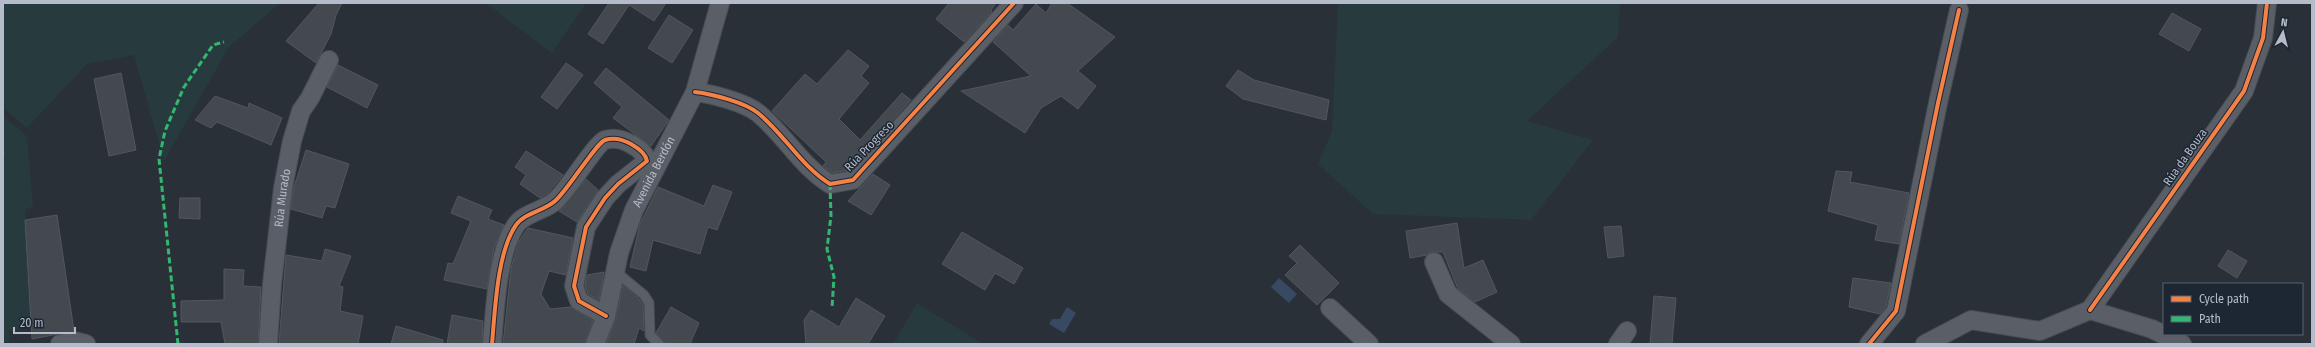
<svg xmlns="http://www.w3.org/2000/svg" width="2315" height="347" viewBox="0 0 2315 347" font-family="'Fira Sans Condensed',sans-serif">
  <style>
    .green { fill: #273a3e }
    .water { fill: #384963 }
    .building { fill: #444950; stroke: #52575f }
    .lines { fill: none; stroke-linecap: round; stroke-linejoin: round }
    .service-casing { stroke: #484c53; stroke-width: 11 }
    .minor-casing { stroke: #484c53; stroke-width: 20 }
    .path { stroke: #5d636a; stroke-width: 2.5; stroke-dasharray: 3 3; stroke-linecap: butt }
    .service { stroke: #5a5e66; stroke-width: 9 }
    .minor { stroke: #5a5e66; stroke-width: 18 }
    .quiet { stroke: #33b770; stroke-width: 3; stroke-dasharray: 6 3; stroke-linecap: butt }
    .cycleway-casing { stroke: #1d2633; stroke-width: 6 }
    .cycleway { stroke: #f48246; stroke-width: 4 }
    .labels { text-anchor: middle; dominant-baseline: central; stroke-width: 3; stroke-linejoin: round; paint-order: stroke }
    .street-label { font-size: 12px; fill: #b4bcc9; stroke: #1d2633 }
  </style>
  <rect width="100%" height="100%" fill="#2a3038"/>
  <path class="green" d="M3,3H280L229,47L164,161L134,55L87,64L27,128L3,108Z
    M486,3H586L552,53Z
    M1338,3H1620L1618,37L1527,121L1593,140L1531,220L1373,214L1318,164L1332,131Z
    M3,116L27,136L33,206L25,210L32,327L9,331L10,342H3Z
    M917,303L983,344H893Z"/>
  <path class="water" d="M1279,278L1297,294L1289,303L1271,287Z
    M1067,307L1076,313L1064,333L1049,324L1052,319H1060Z"/>
  <path class="building" d="M319,3H342L336,15L331,34L316,63L286,41Z
    M609,3H666L654,21L629,5L603,44L588,34Z
    M949,3H996L991,10L992,12L964,42L936,19Z
    M1052,3H1067L1115,37L1078,71L1096,86L1078,109L1061,96L1041,108L1025,133L961,91L1031,76L993,42L1008,25L1013,30L1036,4L1046,13Z
    M2172,13L2201,29L2189,51L2159,34Z
    M669,15L693,30L672,63L648,48Z
    M848,50L869,66L861,76L869,83L839,119L860,140L902,93L911,100L848,170L833,173L823,166L826,162L772,111L805,74L817,84Z
    M566,63L583,75L557,109L541,97Z
    M338,65L378,85L367,108L327,87Z
    M606,68L669,120L651,146L613,118L622,107L594,83Z
    M1238,70L1254,80L1329,100L1326,120L1243,99L1226,86Z
    M121,73L136,150L109,156L94,79Z
    M215,96L248,108L249,103L282,118L271,145L217,122L211,128L195,120Z
    M306,150L349,164L335,208L326,206L322,218L291,209L293,190Z
    M526,151L563,175L548,193L540,198L520,184L526,175L515,167Z
    M1836,171L1852,172L1850,182L1909,193L1899,244L1875,240L1878,225L1828,211Z
    M873,174L890,185L871,215L848,201Z
    M586,179L598,190L577,222L559,211Z
    M713,185L732,192L717,230L708,227L700,254L653,240L646,271L630,267L640,224L658,187L704,206Z
    M458,196L492,210L488,219L504,225L494,248L487,289L444,280L448,263L453,264L471,221L451,213Z
    M180,198H200V219L179,218Z
    M57,215L74,331L32,339L25,220Z
    M1457,223L1464,268L1483,260L1497,292L1475,302L1458,289L1443,252H1430L1427,255L1410,258L1406,231Z
    M1621,226L1624,256L1608,258L1604,227Z
    M528,228L573,238L566,275L549,271L541,294L550,309L571,307L593,321L585,344H503L511,268L519,241Z
    M962,232L1023,268L1014,284L995,273L985,290L942,264Z
    M1300,245L1339,283L1317,305L1285,275L1297,263L1289,256Z
    M325,249L351,256L339,286L343,287L340,311L363,316L358,344H279L286,255L322,261Z
    M2228,250L2247,261L2237,278L2218,266Z
    M224,269L244,270L243,286L261,287L258,344H225L221,322H181V301L224,300Z
    M604,272L599,300L588,294L585,285L587,275Z
    M1853,278L1891,283L1886,306L1880,314L1849,307Z
    M623,285L639,299L643,305L644,331L639,328L634,344H606L616,318Z
    M1654,296L1676,298L1672,344H1650Z
    M856,298L885,316L868,344H806L804,320L811,310L839,327Z
    M671,307L699,323L690,344H666L656,333Z
    M452,315L483,321L482,344H447Z
    M396,326L443,340V344H391Z"/>
  <g class="lines">
    <g class="service-casing">
      <path id="service" d="M615,271L644,295L649,303L650,335L659,344"/>
    </g>
    <g class="minor-casing">
      <g id="minor">
        <path d="M695,92C712,94 744,102 758,113C784,134 801,166 830,184L853,180L1014,3"/>
        <path d="M1434,262L1448,294L1511,344"/>
        <path d="M1330,308L1369,344"/>
        <path d="M2090,310L2244,91L2263,38L2267,3"/>
        <path d="M60,344L74,341L86,344"/>
        <path id="s1" d="M268,344L272,284L283,188L292,141L301,111L310,98L329,60"/>
        <path d="M492,344C495,311 497,252 516,225C524,213 544,211 555,201C568,190 596,143 605,140C614,137 624,140 631,144C638,148 646,154 647,161L618,184L605,198L586,227L574,286L579,301L606,316"/>
        <path id="s2" d="M595,344L606,316L619,253L634,210L695,92L720,3"/>
        <path d="M1618,344L1627,331"/>
        <path d="M1869,344L1896,311L1938,103L1959,10"/>
        <path d="M1925,344L1971,320L2040,331L2090,310L2152,329L2182,344"/>
      </g>
    </g>
    <path class="path" d="M3,151V155"/>
    <use href="#service" class="service"/>
    <use href="#minor" class="minor"/>
    <path class="quiet" d="M830,184L831,216L827,249L834,277L832,308
      M178,344L159,159L165,131L184,87L213,45L224,42"/>
    <g class="cycleway-casing">
      <path id="cycleway" d="M695,92C712,94 744,102 758,113C784,134 801,166 830,184L853,180L1014,3
        M2090,310L2244,91L2263,38L2267,3
        M492,344C495,311 497,252 516,225C524,213 544,211 555,201C568,190 596,143 605,140C614,137 624,140 631,144C638,148 646,154 647,161L618,184L605,198L586,227L574,286L579,301L606,316
        M1869,344L1896,311L1938,103L1959,10"/>
    </g>
    <use href="#cycleway" class="cycleway"/>
  </g>
  <g class="labels">
    <g class="street-label">
      <text transform="translate(869 146) rotate(-46)">Rúa Progreso</text>
      <text transform="translate(2185 157) rotate(-55)">Rúa da Bouza</text>
      <text stroke="none"><textPath href="#s2" startOffset="183">Avenida Berdón</textPath></text>
      <text stroke="none"><textPath href="#s1" startOffset="147">Rúa Murado</textPath></text>
    </g>
  </g>
  <rect width="2315" height="347" fill="none" stroke="#b4bcc9" stroke-width="8"/>
  <rect x="2163" y="283" width="140" height="52" fill="#1d2633" stroke="#59626f"/>
  <rect x="2171" y="296" width="20" height="6" fill="#f48246" stroke="#59626f"/>
  <text x="2199" y="303" font-size="12" fill="#b4bcc9">Cycle path</text>
  <rect x="2171" y="316" width="20" height="6" fill="#33b770" stroke="#59626f"/>
  <text x="2199" y="323" font-size="12" fill="#b4bcc9">Path</text>
  <g transform="translate(2283 32) rotate(7)" stroke="#1d2633" stroke-width="3" paint-order="stroke">
  <path d="M0-3L7 15L0 10L-7 15Z" fill="#b4bcc9"/>
  <text y="-6" font-size="11" font-weight="bold" text-anchor="middle" fill="#b4bcc9">N</text>
  </g>
  <path d="M14 327v6h61v-6" fill="none" stroke="#b4bcc9" stroke-width="2"/>
  <text x="20" y="327" font-size="12" fill="#b4bcc9" stroke="#1d2633" stroke-width="3" paint-order="stroke">20 m</text>
</svg>
